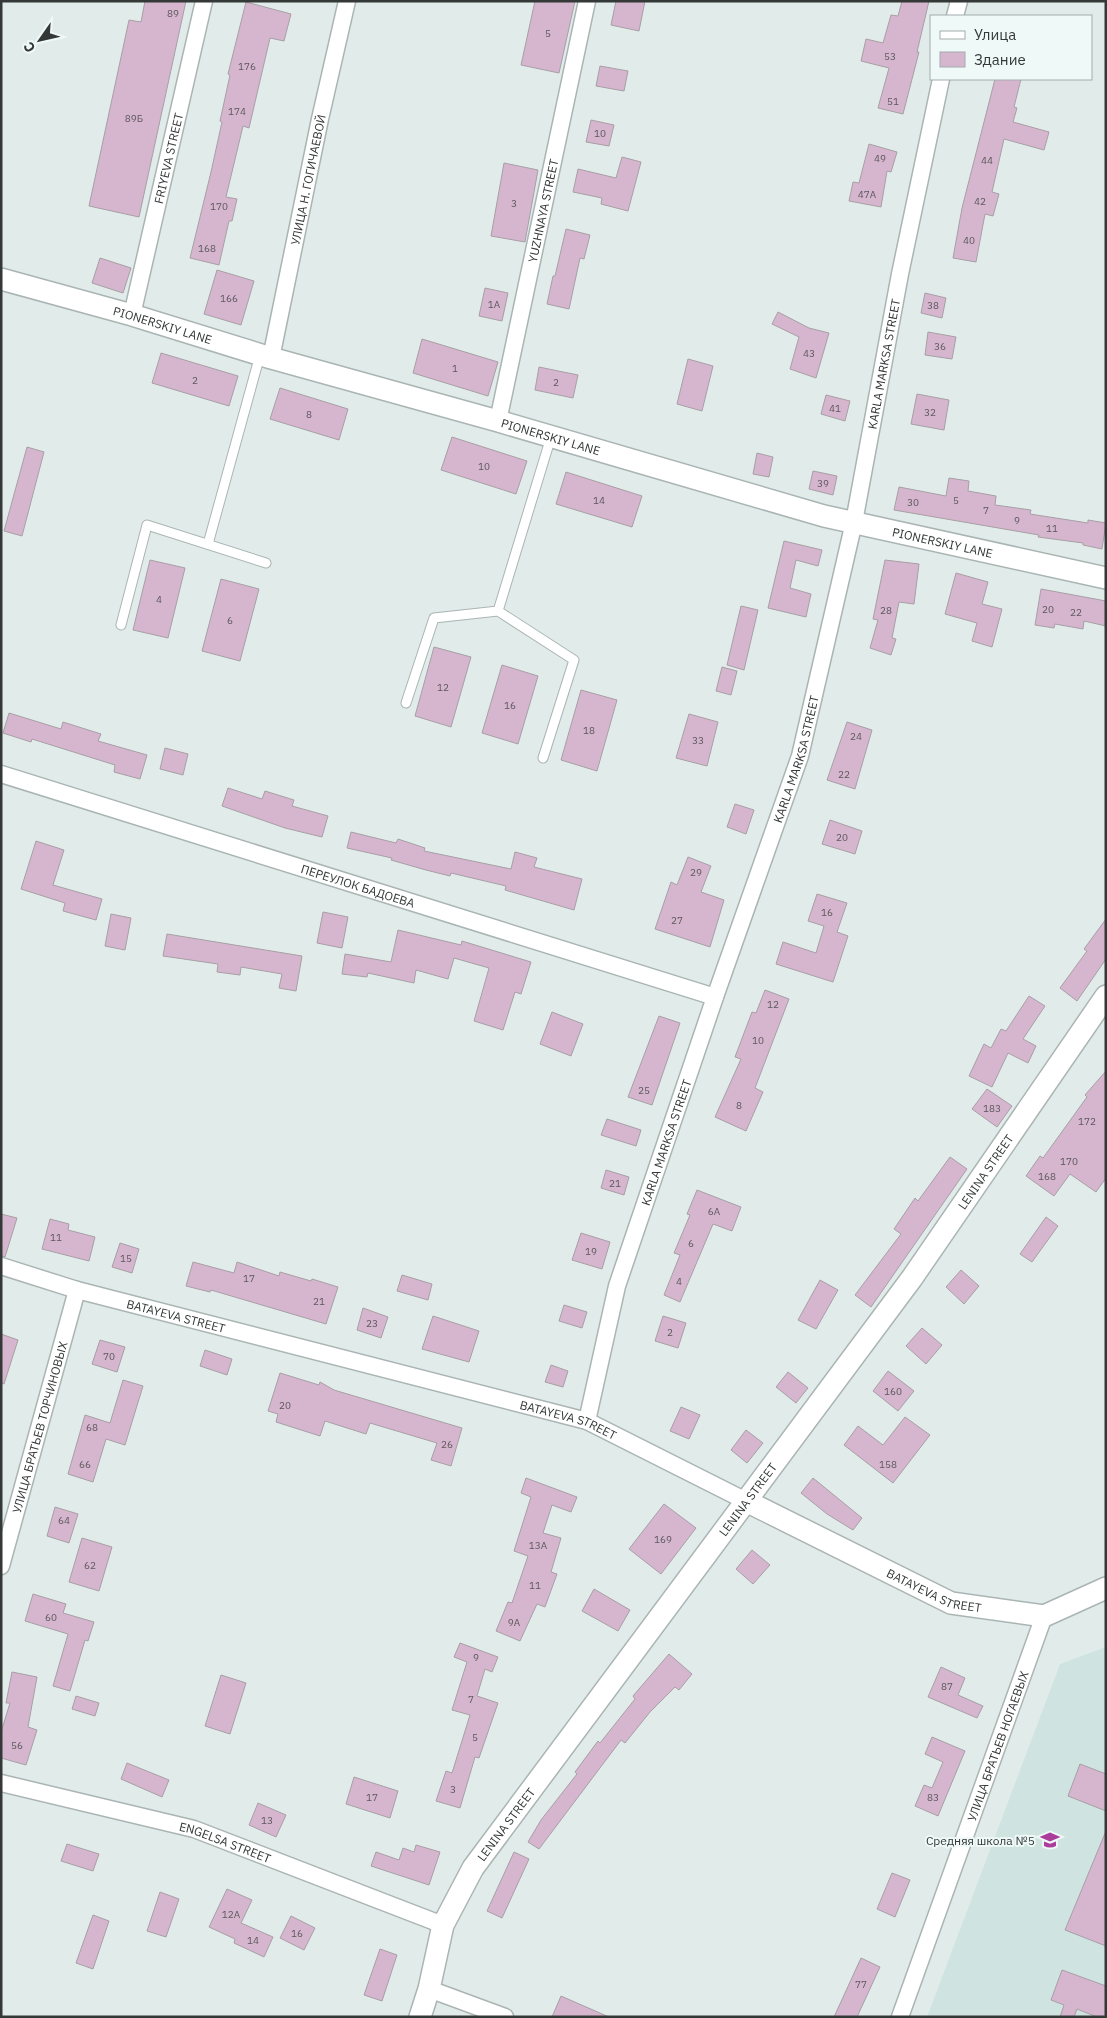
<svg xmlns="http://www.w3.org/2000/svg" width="1107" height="2018" viewBox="0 0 1107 2018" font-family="'IBM Plex Sans',sans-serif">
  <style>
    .built { fill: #cfe4e1 }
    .building { fill: #d6b6ce; stroke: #a79fa5 }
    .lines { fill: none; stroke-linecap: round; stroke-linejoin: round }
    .service-casing { stroke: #aab5b3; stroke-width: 11 }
    .minor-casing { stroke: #aab5b3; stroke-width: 19 }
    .tertiary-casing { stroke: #aab5b3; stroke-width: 24 }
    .service { stroke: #fff; stroke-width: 9 }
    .minor { stroke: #fff; stroke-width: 16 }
    .tertiary { stroke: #fff; stroke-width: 21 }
    .labels { text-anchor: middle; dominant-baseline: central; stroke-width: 4; stroke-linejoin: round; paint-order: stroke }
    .number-label { font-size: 10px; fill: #5c585d }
    .street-label { font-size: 12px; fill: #343837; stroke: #eef9f8 }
    .poi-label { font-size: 12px; fill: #343837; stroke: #eef9f8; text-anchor: end }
  </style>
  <rect width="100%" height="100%" fill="#e1ecea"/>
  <path class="built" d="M1106,1647V2017H927L1060,1664Z"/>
  <path class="building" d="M145,1H186L139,217L89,206L129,20L141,22Z
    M535,1H575L559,73L521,65Z
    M616,1H645L639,31L611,25Z
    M902,1H929L917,52H919L903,114L878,108L889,68L861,61L866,39L883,43L891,15L898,16Z
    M246,2L291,14L284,41L270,38L249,128L243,126L226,197L237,199L232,221H229L219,265L190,258L211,172L222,122L220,121L230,75L228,74Z
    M600,66L628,71L624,91L596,86Z
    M995,79H1021L1014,107L1017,108L1013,122L1049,132L1044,150L1004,139L992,192L999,194L993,216L985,214L976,262L953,258L962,208Z
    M591,120L614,125L609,146L586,142Z
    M869,144L897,152L891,172L887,171L881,207L849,201L853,182L859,183Z
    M622,157L641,162L628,211L601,204L602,198L573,192L578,169L616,178Z
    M504,163L538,170L525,242L491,236Z
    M566,229L590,235L584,259L580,258L569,309L547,304L553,276H555Z
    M100,258L131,268L123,293L92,283Z
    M217,270L254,281L241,325L204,314Z
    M485,288L508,293L502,321L479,316Z
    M925,293L946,298L942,318L921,313Z
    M778,312L809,328L829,333L816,378L790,369L799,337L772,324Z
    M928,332L956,337L952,359L925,355Z
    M422,339L498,362L488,396L413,373Z
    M161,353L238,376L229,406L152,383Z
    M688,359L713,366L702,411L677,404Z
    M539,367L578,375L573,398L535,390Z
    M280,388L348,409L339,440L270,419Z
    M917,394L949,400L944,430L911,424Z
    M826,395L850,401L845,421L821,414Z
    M452,437L527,461L516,494L441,470Z
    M27,447L44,452L22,536L4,531Z
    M757,453L773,457L769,477L753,474Z
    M813,471L837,476L833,495L809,489Z
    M566,472L642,496L632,527L556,504Z
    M949,478L969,481L968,491L996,496L995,505L1031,510L1030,514L1088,523V520L1106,523L1102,549L1083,545V543L1038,537L1039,535L894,510L899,487L946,496Z
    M784,541L822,550L818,566L796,560L790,588L811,594L806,617L768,608Z
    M150,560L185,568L168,638L133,630Z
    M885,560L919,564L914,604L899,602L892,638L896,639L891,655L870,648L878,620L873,619Z
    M956,573L988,582L982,604L1002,609L992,647L972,641L977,623L945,614Z
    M221,579L259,589L240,661L202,651Z
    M1041,589L1106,601V626L1084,621L1083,629L1055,624L1054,628L1035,625Z
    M741,606L758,610L744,670L727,665Z
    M434,647L471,657L451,727L415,716Z
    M502,665L538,676L518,744L482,733Z
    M722,667L737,671L731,695L716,691Z
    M581,690L617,700L597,771L561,760Z
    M9,713L61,729L63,722L101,734L98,741L147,755L140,779L114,772L115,765L32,739L31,742L3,733Z
    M689,714L718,722L707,766L676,758Z
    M847,722L872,730L855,789L827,780Z
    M165,748L188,754L183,775L160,769Z
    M228,788L262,799L265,791L294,800L292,806L328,816L322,837L285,828L222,806Z
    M735,804L754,810L746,834L727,827Z
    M830,820L862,831L855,854L822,844Z
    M351,832L396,843L398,839L425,848L424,851L511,869L515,852L537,858L534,867L582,879L574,910L505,890L506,886L451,873L450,876L426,870L391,860L392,858L347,848Z
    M36,841L64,850L53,885L102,899L96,920L63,911L65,903L21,889Z
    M688,857L711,866L701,892L724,900L710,947L655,929L671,882L677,885Z
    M817,894L847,903L837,932L848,936L833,982L776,964L783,942L816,953L824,926L808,921Z
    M323,912L348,917L342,948L317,943Z
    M111,914L131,918L125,950L105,946Z
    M1106,919V959L1077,1001L1060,988L1087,951L1084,949Z
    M398,930L461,945L462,941L531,962L521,994L515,992L503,1030L474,1021L489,968L454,958L448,979L416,970L414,983L368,973L367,977L342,974L345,954L391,962Z
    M167,934L302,956L296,991L279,988L282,974L241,967L240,975L217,972L218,964L163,956Z
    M765,990L789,999L755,1088L763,1092L746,1131L715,1117L741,1059L735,1057L752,1012L756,1013Z
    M1029,996L1045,1006L1023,1039L1036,1046L1028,1063L1008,1053L992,1087L969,1076L984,1044L991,1048L1001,1029L1006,1031Z
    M552,1012L583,1024L571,1056L540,1044Z
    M659,1016L680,1023L652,1105L628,1097Z
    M1106,1071V1178L1096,1192L1070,1174L1054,1196L1026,1176L1040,1156L1043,1158L1087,1097L1085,1095Z
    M987,1089L1012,1106L997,1127L972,1109Z
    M607,1119L641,1130L636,1146L601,1135Z
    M950,1157L967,1169L871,1307L855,1295L901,1234L894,1229L915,1198L918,1201Z
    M606,1170L629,1177L624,1195L601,1188Z
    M697,1190L741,1207L732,1231L713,1224L680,1302L664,1295L680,1255L674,1253L690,1215L687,1214Z
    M1,1214L17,1218L5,1257L1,1256Z
    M1046,1217L1058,1226L1032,1262L1020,1254Z
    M50,1219L69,1224L68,1230L95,1237L89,1261L42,1249Z
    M581,1233L610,1242L602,1269L572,1260Z
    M120,1243L139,1249L132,1273L112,1267Z
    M193,1262L234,1273L237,1262L279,1276L280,1272L311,1281L312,1279L338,1287L326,1324L211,1290L210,1292L186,1286Z
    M961,1270L979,1286L964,1304L946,1287Z
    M402,1275L432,1284L428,1300L397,1291Z
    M820,1280L838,1290L816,1329L798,1320Z
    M564,1305L587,1312L582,1328L559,1321Z
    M363,1308L388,1317L381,1338L357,1330Z
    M433,1316L479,1331L469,1362L422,1349Z
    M663,1316L686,1323L678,1348L655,1341Z
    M922,1328L942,1345L926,1364L906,1346Z
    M1,1334L18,1340L4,1384L1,1383Z
    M100,1340L125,1347L117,1372L92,1364Z
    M205,1350L232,1359L227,1375L200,1366Z
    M551,1365L568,1371L563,1387L545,1382Z
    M888,1371L914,1391L898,1411L873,1391Z
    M788,1372L808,1388L796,1403L776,1387Z
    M280,1373L319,1385L320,1382L334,1390L462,1428L451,1466L431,1460L437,1443L370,1423L366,1434L325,1421L320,1436L276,1422L278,1414L268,1411Z
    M123,1380L143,1386L125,1445L106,1439L93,1482L68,1474L85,1415L110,1423Z
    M681,1407L700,1415L689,1439L670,1431Z
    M905,1417L930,1435L893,1483L844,1445L858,1426L883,1445Z
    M746,1430L763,1443L747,1463L731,1450Z
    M526,1478L577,1497L571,1512L552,1505L543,1533L561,1538L551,1572L557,1574L545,1607L537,1604L520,1641L496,1631L508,1602L512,1603L528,1556L514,1551L531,1497L521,1493Z
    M813,1478L862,1518L853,1530L827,1514L801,1493Z
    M664,1504L696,1528L661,1574L629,1549Z
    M55,1507L78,1514L69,1543L47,1536Z
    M82,1538L112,1547L99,1591L69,1582Z
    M752,1550L770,1565L753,1584L736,1569Z
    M594,1589L630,1610L618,1631L582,1611Z
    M33,1594L66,1604L63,1613L94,1622L88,1641L85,1640L70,1691L53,1686L68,1634L25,1621Z
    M460,1643L498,1657L492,1672L485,1669L477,1696L498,1703L479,1758L475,1757L460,1808L436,1801L446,1771L452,1773L470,1715L452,1710L467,1662L454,1657Z
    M669,1654L692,1674L679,1690L675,1687L650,1712L625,1743L621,1740L539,1849L528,1842L541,1820L577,1774L575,1772L598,1741L600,1743L635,1699L633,1696Z
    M941,1667L965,1678L958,1695L983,1706L977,1718L928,1697Z
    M12,1672L37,1677L28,1727L37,1730L26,1765L1,1758V1732L10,1703H6Z
    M221,1675L246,1683L230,1734L205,1726Z
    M76,1696L99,1703L95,1716L72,1709Z
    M932,1737L965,1751L938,1816L915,1806L924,1785L932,1788L943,1762L925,1754Z
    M127,1763L169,1780L162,1797L121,1779Z
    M1080,1764L1106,1774V1811L1068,1796Z
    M354,1777L398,1791L390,1818L346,1804Z
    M258,1803L286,1815L276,1837L249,1825Z
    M1106,1831V1946L1065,1930Z
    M67,1844L99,1854L93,1871L61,1861Z
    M416,1845L440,1852L429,1885L371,1866L376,1852L399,1860L403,1848L414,1852Z
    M514,1852L529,1859L502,1918L487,1911Z
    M892,1873L910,1880L895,1917L877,1909Z
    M227,1889L252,1900L241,1923L273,1937L264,1957L234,1943L235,1939L209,1927Z
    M160,1892L179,1899L166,1937L147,1931Z
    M93,1915L109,1921L93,1969L76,1963Z
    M291,1916L315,1928L304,1950L280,1938Z
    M380,1949L397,1955L382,2001L364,1995Z
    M861,1958L880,1967L857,2017H834Z
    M1062,1970L1106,1986V2017H1097L1077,2009L1074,2017H1060L1064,2005L1051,2000Z
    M561,1996L609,2017H552Z"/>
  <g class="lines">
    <g class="service-casing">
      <path id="service" d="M208,544L260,355
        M121,625L147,525L266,563
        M406,703L434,618L498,611
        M543,758L574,660L498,611L551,437"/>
    </g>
    <g class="minor-casing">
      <g id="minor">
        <path d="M955,16L959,1"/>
        <path id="s1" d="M132,315L204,1"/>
        <path id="s2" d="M271,358L320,119L347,1"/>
        <path id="s3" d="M498,421L587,1"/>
        <path id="s4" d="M1,774L715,997"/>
        <path id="s5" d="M1,1266L77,1290L587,1421L746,1501"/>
        <path id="s6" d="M587,1421L617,1286L715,997L800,756L854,522L900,274L941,79"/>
        <path id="s7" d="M1,1566L77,1290"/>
        <path id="s8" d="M1,1783L194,1829L443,1925"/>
        <path d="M429,1989L505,2017"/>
        <path id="s9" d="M900,2017L1044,1616"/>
      </g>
    </g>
    <g class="tertiary-casing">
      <g id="tertiary">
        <path id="s10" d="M1,279L132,315L271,358L498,421L824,516L1106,578"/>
        <path id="s11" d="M746,1501L951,1603L1044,1616L1106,1588"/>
        <path id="s12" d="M420,2017L429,1989L443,1925L473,1868L912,1278L1106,996"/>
      </g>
    </g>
    <use href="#service" class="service"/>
    <use href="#minor" class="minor"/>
    <use href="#tertiary" class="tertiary"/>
  </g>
  <defs>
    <g id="school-bare" transform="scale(1.5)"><path d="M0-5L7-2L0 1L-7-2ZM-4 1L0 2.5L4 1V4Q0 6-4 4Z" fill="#ad3d9b" stroke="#eef9f8" stroke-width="2.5" paint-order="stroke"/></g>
  </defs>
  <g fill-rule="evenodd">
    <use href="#school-bare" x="1050" y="1840"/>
  </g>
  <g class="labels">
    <g class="number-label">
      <text x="173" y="13">89</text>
      <text x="548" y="33">5</text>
      <text x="890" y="56">53</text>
      <text x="247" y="66">176</text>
      <text x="893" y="101">51</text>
      <text x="237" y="111">174</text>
      <text x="134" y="118">89Б</text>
      <text x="600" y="133">10</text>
      <text x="880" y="158">49</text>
      <text x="987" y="160">44</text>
      <text x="867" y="194">47А</text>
      <text x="980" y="201">42</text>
      <text x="514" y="203">3</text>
      <text x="219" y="206">170</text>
      <text x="969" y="240">40</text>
      <text x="207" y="248">168</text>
      <text x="229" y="298">166</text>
      <text x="494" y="304">1А</text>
      <text x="933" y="305">38</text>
      <text x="940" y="346">36</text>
      <text x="809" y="353">43</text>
      <text x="455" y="368">1</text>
      <text x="195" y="380">2</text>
      <text x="556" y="382">2</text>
      <text x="835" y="408">41</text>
      <text x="930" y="412">32</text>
      <text x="309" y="414">8</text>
      <text x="484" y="466">10</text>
      <text x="823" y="483">39</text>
      <text x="599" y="500">14</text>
      <text x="956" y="500">5</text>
      <text x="913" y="502">30</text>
      <text x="986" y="510">7</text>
      <text x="1017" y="520">9</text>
      <text x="1052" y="528">11</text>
      <text x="159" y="599">4</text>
      <text x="1048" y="609">20</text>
      <text x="886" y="610">28</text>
      <text x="1076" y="612">22</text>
      <text x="230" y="620">6</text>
      <text x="443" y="687">12</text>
      <text x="510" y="705">16</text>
      <text x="589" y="730">18</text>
      <text x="856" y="736">24</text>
      <text x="698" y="740">33</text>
      <text x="844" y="774">22</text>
      <text x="842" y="837">20</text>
      <text x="696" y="872">29</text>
      <text x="827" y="912">16</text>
      <text x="677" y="920">27</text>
      <text x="773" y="1004">12</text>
      <text x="758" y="1040">10</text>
      <text x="644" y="1090">25</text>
      <text x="739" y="1105">8</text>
      <text x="992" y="1108">183</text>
      <text x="1087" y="1121">172</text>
      <text x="1069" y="1161">170</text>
      <text x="1047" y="1176">168</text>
      <text x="615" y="1183">21</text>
      <text x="714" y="1211">6А</text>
      <text x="56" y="1237">11</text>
      <text x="691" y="1243">6</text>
      <text x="591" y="1251">19</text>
      <text x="126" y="1258">15</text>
      <text x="249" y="1278">17</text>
      <text x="679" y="1281">4</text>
      <text x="319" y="1301">21</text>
      <text x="372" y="1323">23</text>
      <text x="670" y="1332">2</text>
      <text x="109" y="1356">70</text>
      <text x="893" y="1391">160</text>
      <text x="285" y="1405">20</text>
      <text x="92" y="1427">68</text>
      <text x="447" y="1444">26</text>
      <text x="85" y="1464">66</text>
      <text x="888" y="1464">158</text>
      <text x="64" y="1520">64</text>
      <text x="663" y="1539">169</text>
      <text x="538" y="1545">13А</text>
      <text x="90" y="1565">62</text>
      <text x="535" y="1585">11</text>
      <text x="51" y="1617">60</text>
      <text x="514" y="1622">9А</text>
      <text x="476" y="1657">9</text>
      <text x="947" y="1686">87</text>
      <text x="471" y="1699">7</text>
      <text x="475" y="1737">5</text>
      <text x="17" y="1745">56</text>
      <text x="453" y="1789">3</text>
      <text x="372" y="1797">17</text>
      <text x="933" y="1797">83</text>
      <text x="267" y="1820">13</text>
      <text x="231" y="1914">12А</text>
      <text x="297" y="1933">16</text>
      <text x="253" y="1940">14</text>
      <text x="861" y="1984">77</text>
    </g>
    <g class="street-label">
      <text stroke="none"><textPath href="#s1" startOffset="161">FRIYEVA STREET</textPath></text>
      <text stroke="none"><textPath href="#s2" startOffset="182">УЛИЦА Н. ГОГИЧАЕВОЙ</textPath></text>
      <text stroke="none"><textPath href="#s3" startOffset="215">YUZHNAYA STREET</textPath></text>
      <text stroke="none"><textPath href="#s10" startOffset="168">PIONERSKIY LANE</textPath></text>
      <text stroke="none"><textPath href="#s6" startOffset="1100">KARLA MARKSA STREET</textPath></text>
      <text stroke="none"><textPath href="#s10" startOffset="572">PIONERSKIY LANE</textPath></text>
      <text stroke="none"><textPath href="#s10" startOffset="978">PIONERSKIY LANE</textPath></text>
      <text stroke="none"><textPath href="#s6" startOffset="695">KARLA MARKSA STREET</textPath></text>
      <text stroke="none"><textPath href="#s4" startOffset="374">ПЕРЕУЛОК БАДОЕВА</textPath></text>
      <text stroke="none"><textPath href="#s6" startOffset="290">KARLA MARKSA STREET</textPath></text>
      <text stroke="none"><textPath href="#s12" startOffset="1024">LENINA STREET</textPath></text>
      <text stroke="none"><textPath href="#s5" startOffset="182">BATAYEVA STREET</textPath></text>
      <text stroke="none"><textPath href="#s5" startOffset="588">BATAYEVA STREET</textPath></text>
      <text stroke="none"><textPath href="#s7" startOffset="144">УЛИЦА БРАТЬЕВ ТОРЧИНОВЫХ</textPath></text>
      <text stroke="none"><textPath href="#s12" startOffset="619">LENINA STREET</textPath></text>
      <text stroke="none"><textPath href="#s11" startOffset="209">BATAYEVA STREET</textPath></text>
      <text stroke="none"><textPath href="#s9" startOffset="288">УЛИЦА БРАТЬЕВ НОГАЕВЫХ</textPath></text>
      <text stroke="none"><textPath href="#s12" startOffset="214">LENINA STREET</textPath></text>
      <text stroke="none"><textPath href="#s8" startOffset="232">ENGELSA STREET</textPath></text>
    </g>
    <g class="poi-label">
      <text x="1035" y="1840">Средняя школа №5</text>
    </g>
  </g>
  <rect width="1107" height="2018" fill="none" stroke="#343837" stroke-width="5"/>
  <rect x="930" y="15" width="162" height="65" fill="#eef9f8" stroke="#a4acab"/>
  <rect x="940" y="31" width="25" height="8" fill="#ffffff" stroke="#a4acab"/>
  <text x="974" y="40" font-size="15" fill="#343837">Улица</text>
  <rect x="940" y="52" width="25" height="15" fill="#d6b6ce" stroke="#a4acab"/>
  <text x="974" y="65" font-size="15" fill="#343837">Здание</text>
  <g transform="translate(40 40) rotate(236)" stroke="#eef9f8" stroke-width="4" paint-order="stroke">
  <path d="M0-4L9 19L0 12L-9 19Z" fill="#343837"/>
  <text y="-8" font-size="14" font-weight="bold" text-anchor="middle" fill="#343837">С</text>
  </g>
</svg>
